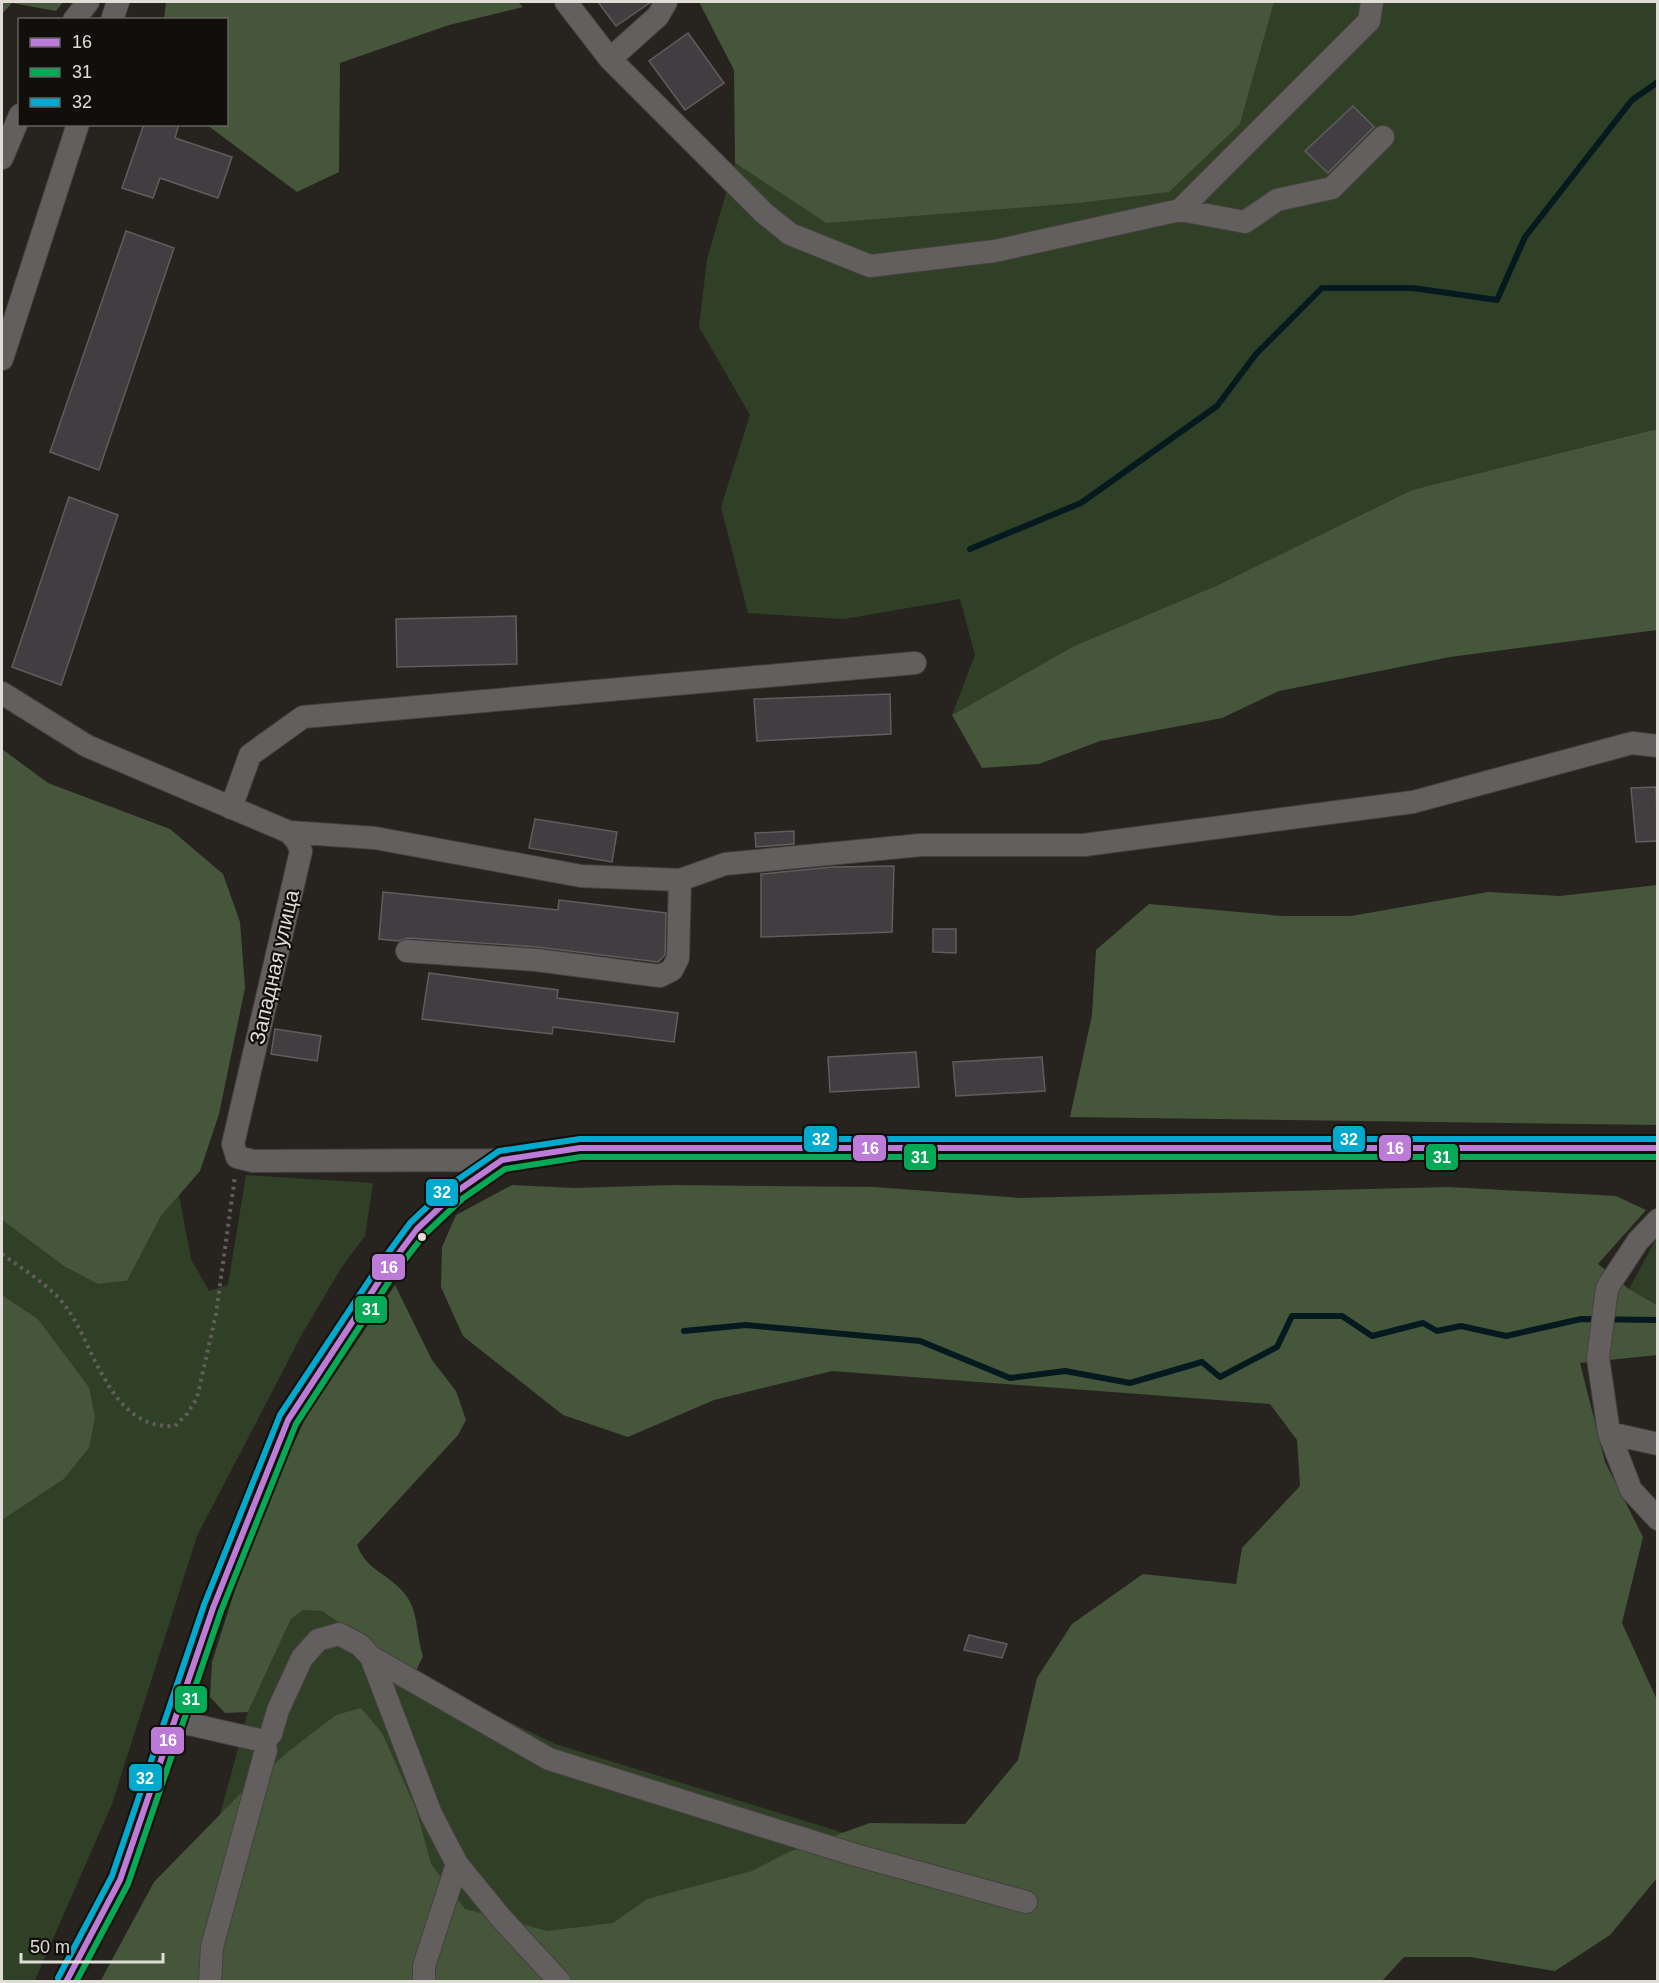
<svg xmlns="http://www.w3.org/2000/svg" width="1659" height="1983" viewBox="0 0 1659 1983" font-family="Helvetica,sans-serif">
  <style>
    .green { fill: #304026 }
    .forest { fill: #45563b }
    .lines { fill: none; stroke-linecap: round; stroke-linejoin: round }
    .stream { stroke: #051a1f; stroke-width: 6 }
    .building { fill: #413e42; stroke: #5f5d5d; stroke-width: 1.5 }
    .minor-casing { stroke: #44423e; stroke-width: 24 }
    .path { stroke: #625d5c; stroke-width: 4; stroke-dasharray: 3 4.5; stroke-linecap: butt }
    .minor { stroke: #645f5f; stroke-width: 22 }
    .bus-1-casing { stroke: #110f0b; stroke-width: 10 }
    .bus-2-casing { stroke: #110f0b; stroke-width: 10 }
    .bus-3-casing { stroke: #110f0b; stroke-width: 10 }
    .bus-1 { stroke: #bd7bd9; stroke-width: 6 }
    .bus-2 { stroke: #06aa56; stroke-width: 6 }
    .bus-3 { stroke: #00a9ce; stroke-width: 6 }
    .bus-dot { fill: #e0ddd7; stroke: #110f0b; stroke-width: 2 }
    .labels { text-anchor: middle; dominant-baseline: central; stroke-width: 4.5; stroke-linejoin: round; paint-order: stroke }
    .street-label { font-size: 21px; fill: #e0ddd7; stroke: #110f0b }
    .line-badge { stroke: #110f0b; stroke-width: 2 }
    .badge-label { font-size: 16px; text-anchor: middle; font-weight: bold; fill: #fff }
  </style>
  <rect width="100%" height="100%" fill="#272420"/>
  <path class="green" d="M1274,2H1657V429L1412,490L1218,585L1074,646L952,715L975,655L960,599L844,619L748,613L721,507L750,415L699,327L707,259L735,163L826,223L1240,124Z
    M246,1175L373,1183L365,1236L341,1268L301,1336L197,1536L112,1804L34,1982L2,1981V1520L64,1479L89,1448V1387L38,1319L2,1295V1220L65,1267L98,1284L127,1281L161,1216L179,1195L191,1259L209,1291L228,1285Z
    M1657,1237V1305L1629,1289Z
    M303,1610L322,1611L414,1675L555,1744L1020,1887L1340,1896L182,1982L209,1855L248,1712L291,1619Z"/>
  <path class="forest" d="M2,2H63L56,11L12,3L2,14Z
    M166,2H518L523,7L449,25L340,63L339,172L297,192L207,125L226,124V20L164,19Z
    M699,2H1274L1240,124L1169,192L1078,203L826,223L735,163L734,70Z
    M1657,429V630L1450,657L1279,691L1222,718L1100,741L1039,764L982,768L952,715L1074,646L1218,585L1412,490Z
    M2,749L48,783L170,829L223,874L240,922L245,988L219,1114L200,1171L161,1216L127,1281L98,1284L65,1267L2,1220Z
    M1657,885V1125L1070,1117L1092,1015L1096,950L1149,904L1282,916H1351L1488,892L1560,896Z
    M512,1185L575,1188L673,1185L874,1187L1021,1198L1448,1187L1616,1196L1646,1210L1598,1264L1629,1289L1657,1305V1355L1580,1363L1605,1462L1643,1537L1622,1623L1657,1700V1878L1610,1935L1555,1971L1470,1957H1404L1381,1982H100L154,1882L242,1792L289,1751L336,1715L361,1708L382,1733L416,1809L431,1864L465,1909L547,1931L613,1923L647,1899L752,1871L789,1852L870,1823L965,1824L1018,1760L1037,1678L1072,1624L1143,1574L1236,1584L1242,1548L1300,1486L1297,1440L1270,1404L832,1371L714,1400L628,1437L563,1415L463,1336L441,1287L442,1247L456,1215Z
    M395,1285L432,1360L456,1391L466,1420L458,1435L357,1545C367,1571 388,1573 405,1594C419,1612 416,1635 423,1656L414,1675L322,1611L303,1610L291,1619L248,1712L225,1713L210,1697L212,1662L248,1549L279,1475L306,1417Z
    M2,1295L38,1319L89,1387L95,1417L89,1448L64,1479L2,1520Z"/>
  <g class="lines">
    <path class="stream" d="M970,549L1081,503L1217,406L1256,354L1322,288H1413L1497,300L1525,237L1632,100L1658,82
      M684,1331L746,1325L920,1341L1010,1378L1065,1371L1130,1383L1202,1362L1220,1377L1277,1347L1292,1316H1342L1372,1336L1423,1323L1437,1331L1461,1326L1506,1336L1581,1319L1658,1320"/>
  </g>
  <path class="building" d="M598,2H651L616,26Z
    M688,33L724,83L685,110L649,61Z
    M1353,106L1374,127L1328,173L1305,151Z
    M144,124H179L175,138L232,157L218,198L160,178L153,198L122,188Z
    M126,231L174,248L99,470L50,452Z
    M69,497L118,515L61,685L12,667Z
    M516,616L517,664L397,667L396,619Z
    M890,694L891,734L757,741L754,699Z
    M1656,787L1658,841L1636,842L1631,788Z
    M535,819L617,832L612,862L529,848Z
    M794,831V844L756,847L755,833Z
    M894,866L892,932L761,937V874L832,867Z
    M383,892L558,910L559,900L666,913L665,955L658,962L537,947L408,938L399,941L379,939Z
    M933,929H956V953L933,952Z
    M429,973L558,990L557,998L678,1013L674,1042L553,1027L552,1034L422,1019Z
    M275,1029L321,1036L317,1061L271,1054Z
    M916,1052L919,1087L830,1092L828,1057Z
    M1042,1057L1045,1091L956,1096L953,1062Z
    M969,1635L1007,1644L1002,1658L964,1650Z"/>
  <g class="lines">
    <g class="minor-casing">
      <path id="minor" d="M566,2L610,59L764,213L790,234L870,266L995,251L1180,210L1369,21L1372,2
        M74,20L88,2
        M112,20L118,2
        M610,59L658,16L666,2
        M2,158L20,115
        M1180,210L1245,222L1277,200L1332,188L1383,137
        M2,359L78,124
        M2,693L87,746L289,832L297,841L301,851L233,1144L237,1157L253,1161L502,1160
        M231,808L250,755L303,717L915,663
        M289,832L375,838L581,876L680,880L725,864L921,845H1084L1413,802L1632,743L1658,746
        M407,951L536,960L660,976L672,970L678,958L680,880
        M1658,1220L1638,1241L1607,1288L1598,1358L1609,1433L1631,1490L1658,1519
        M1609,1433L1658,1444
        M371,1657L549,1759L852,1854L1026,1902
        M176,1721L264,1741L266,1750L212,1947L210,1982
        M264,1741L271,1734L278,1710L302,1658L318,1640L339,1634L360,1645L371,1657L431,1814L457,1864L502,1919L560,1982
        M66,1982L120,1880L213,1608L288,1420L387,1269L417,1229L456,1192L502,1160L580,1148H1658
        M424,1982V1966L457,1864"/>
    </g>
    <path class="path" d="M2,1254C25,1271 52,1286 69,1311C96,1352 112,1430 175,1426L187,1414L197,1398L216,1314L235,1176"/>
    <use href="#minor" class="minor"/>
    <g class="bus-1-casing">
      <path id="bus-1" d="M66,1982L120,1880L213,1608L288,1420L387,1269L417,1229L456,1192L502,1160L580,1148H1658"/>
    </g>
    <g class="bus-2-casing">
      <path id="bus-2" d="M76,1982L128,1884L221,1611L296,1424L394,1274L424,1235L462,1199L505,1169L581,1157H1658"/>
    </g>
    <g class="bus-3-casing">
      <path id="bus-3" d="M58,1978L112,1876L204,1605L280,1415L380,1264L410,1223L450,1185L499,1151L580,1139H1658"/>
    </g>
    <use href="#bus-1" class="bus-1"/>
    <use href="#bus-2" class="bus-2"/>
    <use href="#bus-3" class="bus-3"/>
  </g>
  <circle class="bus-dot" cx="422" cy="1237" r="5"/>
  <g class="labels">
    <g class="street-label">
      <text transform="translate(274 967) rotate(-77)">Западная улица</text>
    </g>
  </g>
  <g class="line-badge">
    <rect x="803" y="1125" width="35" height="28" rx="6" fill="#00a9ce"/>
    <rect x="1332" y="1125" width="34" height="28" rx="6" fill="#00a9ce"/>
    <rect x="852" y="1134" width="35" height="28" rx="6" fill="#bd7bd9"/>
    <rect x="1378" y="1134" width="34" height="28" rx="6" fill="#bd7bd9"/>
    <rect x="903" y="1143" width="34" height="28" rx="6" fill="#06aa56"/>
    <rect x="1425" y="1143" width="34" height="28" rx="6" fill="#06aa56"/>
    <rect x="425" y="1178" width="34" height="29" rx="6" fill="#00a9ce"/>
    <rect x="371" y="1253" width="35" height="28" rx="6" fill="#bd7bd9"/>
    <rect x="354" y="1295" width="34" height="29" rx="6" fill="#06aa56"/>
    <rect x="174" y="1685" width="34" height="29" rx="6" fill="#06aa56"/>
    <rect x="150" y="1726" width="35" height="29" rx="6" fill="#bd7bd9"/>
    <rect x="128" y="1763" width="35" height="29" rx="6" fill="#00a9ce"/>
  </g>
  <g class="badge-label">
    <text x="821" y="1145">32</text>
    <text x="1349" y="1145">32</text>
    <text x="870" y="1154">16</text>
    <text x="1395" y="1154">16</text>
    <text x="920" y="1163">31</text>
    <text x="1442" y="1163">31</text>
    <text x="442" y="1198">32</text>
    <text x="389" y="1273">16</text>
    <text x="371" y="1315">31</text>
    <text x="191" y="1705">31</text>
    <text x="168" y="1746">16</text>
    <text x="145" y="1784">32</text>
  </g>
  <rect width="1659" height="1983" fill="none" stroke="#e0ddd7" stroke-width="6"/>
  <rect x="18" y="18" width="210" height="108" fill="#110f0b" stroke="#64615d" stroke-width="1.5"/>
  <rect x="30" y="38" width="30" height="9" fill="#bd7bd9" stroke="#64615d" stroke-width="1.5"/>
  <text x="72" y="48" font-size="18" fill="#e0ddd7">16</text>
  <rect x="30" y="68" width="30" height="9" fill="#06aa56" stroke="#64615d" stroke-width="1.5"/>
  <text x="72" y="78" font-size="18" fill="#e0ddd7">31</text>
  <rect x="30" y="98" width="30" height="9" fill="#00a9ce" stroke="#64615d" stroke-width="1.5"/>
  <text x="72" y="108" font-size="18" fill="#e0ddd7">32</text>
  <path d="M21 1953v9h142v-9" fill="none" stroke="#e0ddd7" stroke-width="3"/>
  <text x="30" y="1953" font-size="18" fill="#e0ddd7" stroke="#110f0b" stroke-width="4.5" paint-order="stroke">50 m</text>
</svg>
